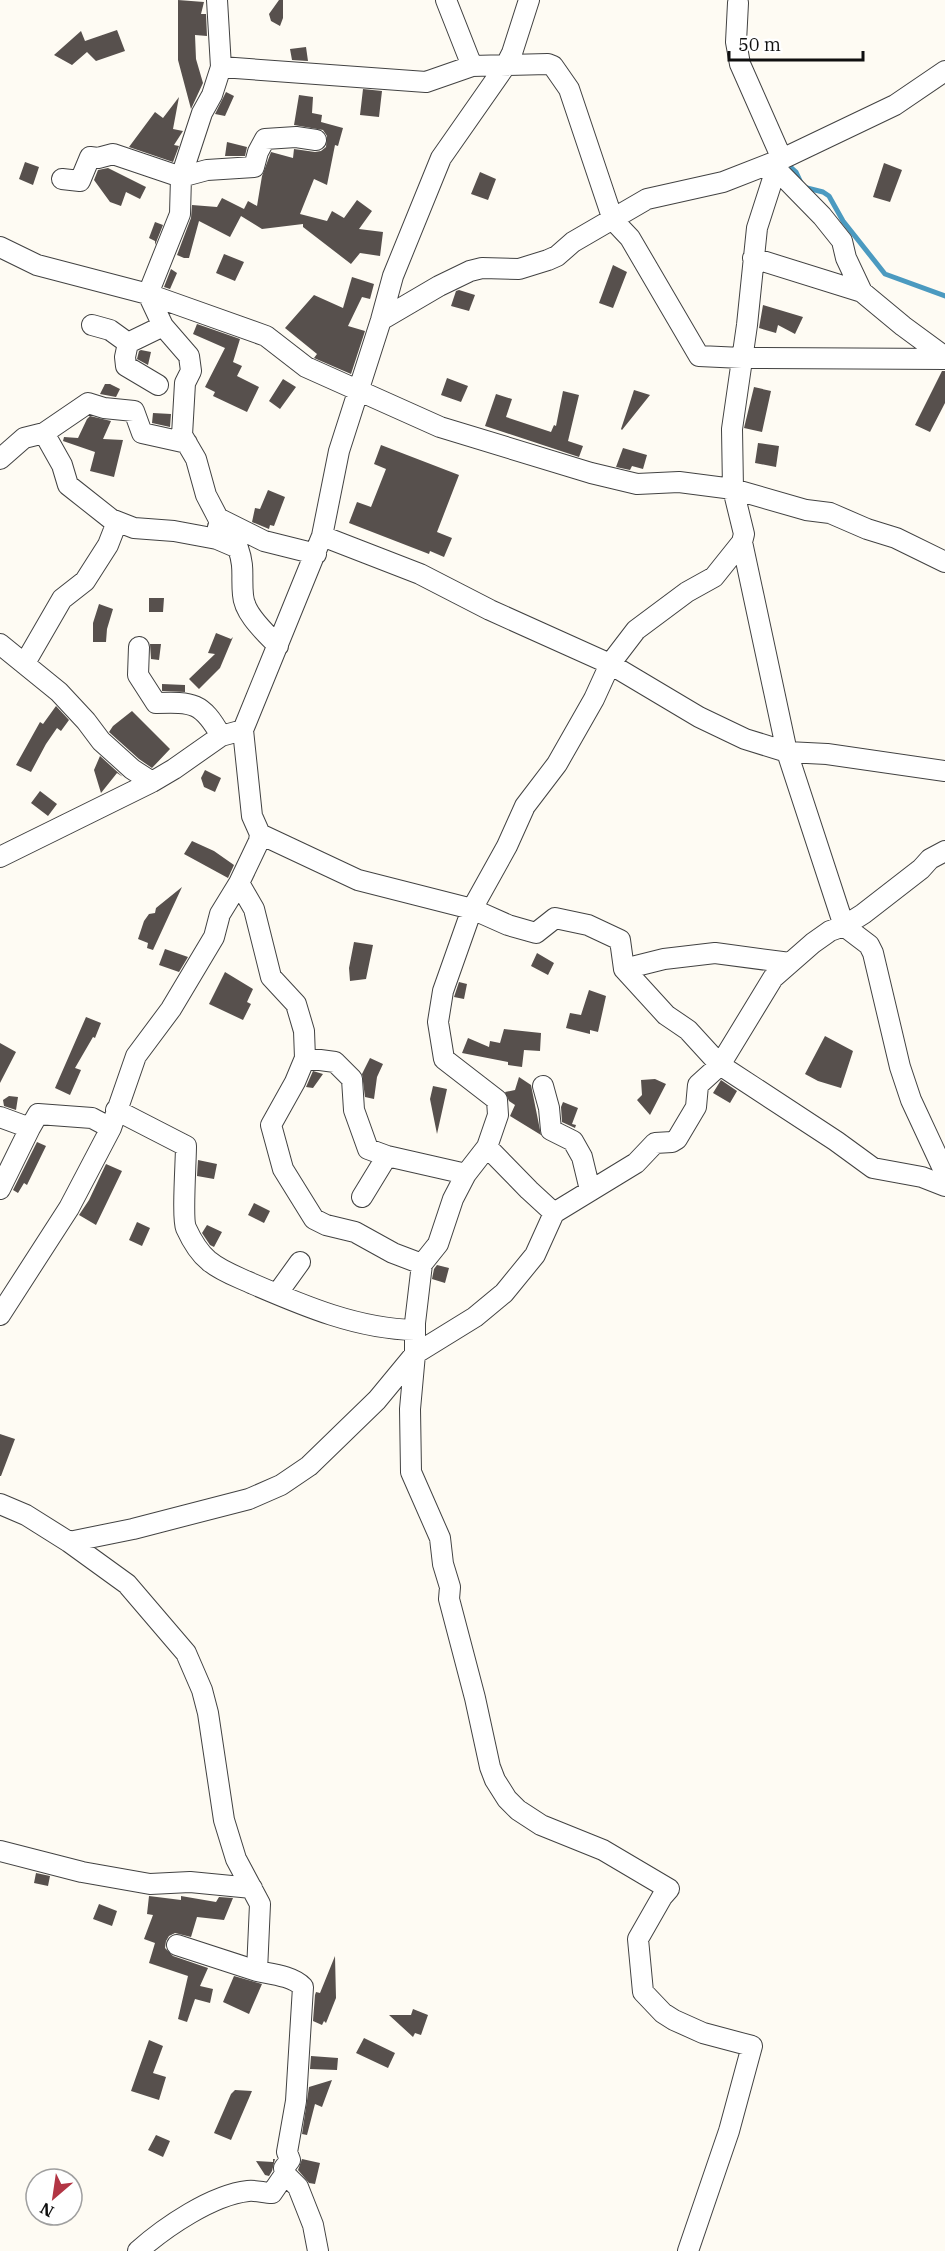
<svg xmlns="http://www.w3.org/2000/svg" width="945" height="2251" viewBox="0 0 945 2251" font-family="'IBM Plex Serif',serif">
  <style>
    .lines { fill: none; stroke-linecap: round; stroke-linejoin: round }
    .stream { stroke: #4b9ac0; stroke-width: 5 }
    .building { fill: #57504d }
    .minor-casing { stroke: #424242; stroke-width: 22 }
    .minor { stroke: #fff; stroke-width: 20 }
  </style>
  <rect width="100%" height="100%" fill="#fefbf3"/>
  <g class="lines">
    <path class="stream" d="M785,162L796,172L803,187L823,192L829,196L843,221L885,274L945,296"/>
  </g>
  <path class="building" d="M178,0L204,2L201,14H206L207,36L195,35L196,59L203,83L191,109L178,60Z
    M279,0H283V18L280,26L271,21L269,14Z
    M117,30L125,51L96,61L87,52L72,65L54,55L81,31L85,41Z
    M306,47L308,61L292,60L290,49Z
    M363,89L382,91L379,117L360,115Z
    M226,92L234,96L225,116L215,114Z
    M299,95L313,97L312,113L322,115L321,122L343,128L338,146L335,145L327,185L314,179L300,214L327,221L332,211L344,218L357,200L372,211L359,229L383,232L380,256L360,253L351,264L303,227V224L262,229L241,216L230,237L199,221L189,258H184L177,255L191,218L192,205L217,207L222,198L244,209L248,201L257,206L262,176L271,152L293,158L294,149L315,152L321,151L326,147L327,136L323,130L294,125Z
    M179,97L173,129L183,131L174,145L179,146L173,162L129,147L155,112L163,118Z
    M227,142L247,147L245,156H225Z
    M25,162L39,167L33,185L19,179Z
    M884,163L902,170L890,202L873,197Z
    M108,168L146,187L140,199L126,192L121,206L110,202L94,180L98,170Z
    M480,172L496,179L488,200L471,194Z
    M155,222L163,225L155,245V241L149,238Z
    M224,254L244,262L235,281L216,273Z
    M613,265L627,272L613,308L599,303Z
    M171,269L177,273L170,289L164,287Z
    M352,277L374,284L370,299L362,297L348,326L365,331L351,374L314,358L317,354L285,328L314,295L343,308Z
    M459,290L475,295L469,311L451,306L456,291Z
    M763,305L803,317L795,334L778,325L776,333L759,328Z
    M197,324L240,339L233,362L242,366L237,376L259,387L247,412L213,396L215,392L205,387L225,348L193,334Z
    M141,350L151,352L148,365L137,359L139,351Z
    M942,371H945V403L930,432L915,425Z
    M447,378L468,386L461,402L441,395Z
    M283,379L296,387L280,409L269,401Z
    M105,384H110L120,389L116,397L100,394Z
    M754,387L771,391L762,432L744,428Z
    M634,390L650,395L622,430L621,429Z
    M563,391L579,395L568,441L583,446L579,457L485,426L496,394L512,399L506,417L551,432L554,425L556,426Z
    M153,413L171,414L170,427L152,423Z
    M90,416L111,421L103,439L123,440L114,477L90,471L95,452L63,441L64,437L78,438L87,419Z
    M758,443L779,446L776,467L755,463Z
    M381,445L459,475L437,532L452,538L444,557L430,551L429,554L349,523L357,502L371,507L386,469L374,464Z
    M623,448L647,455L643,469L632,466L630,470L616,467Z
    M268,490L285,497L274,526L270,525L269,529L252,522L255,508L260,509Z
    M149,598H164L163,612H149Z
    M99,604L113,609L107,629L106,642H93V623Z
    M216,633L231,639L233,637L220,668L199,689L189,679L215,654L208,653Z
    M150,644H161L159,660L151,659Z
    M162,684L185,685V692L162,691Z
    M56,706L69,720L61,731L57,728L46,744L31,772L16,765L40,722L43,724Z
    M132,711L170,749L152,768L139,759L109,732L113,726Z
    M100,756L123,777L117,773L101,793L94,770Z
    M205,770L221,778L215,792L204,787L201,778Z
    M40,791L57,804L48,816L31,803Z
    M192,841L214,851L234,865L228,878L184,854Z
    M182,887L153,950L147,948L148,943L138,939L144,921L149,914L155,913L156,908Z
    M354,942L373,945L366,979L350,981L349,968Z
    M165,949L188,957L179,972L159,965Z
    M537,953L554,963L548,975L531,966Z
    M225,972L253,989L247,1002L251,1004L243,1020L209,1004Z
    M459,982L467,984L464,999L454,997Z
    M589,990L606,996L598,1032L590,1030V1034L566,1028L570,1013L581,1015Z
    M86,1017L101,1023L95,1038L93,1037L75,1068L81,1070L70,1095L55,1088Z
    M504,1029L541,1033L540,1051L524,1050L522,1067L508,1065V1062L462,1053L468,1038L489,1047L490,1041L500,1043Z
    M825,1036L853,1051L841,1088L818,1081L805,1074Z
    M0,1043L16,1052L0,1083Z
    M370,1058L383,1064L377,1077L374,1099L365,1097L362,1074Z
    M313,1071L323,1074L313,1088L306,1087Z
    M519,1077L531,1085L541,1135L510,1116L515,1105L509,1101L505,1092L515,1090Z
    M655,1079L666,1084L650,1115L637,1100L642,1095L641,1080Z
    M721,1080L737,1091L730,1103L713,1093Z
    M433,1086L447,1089L437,1134L430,1099Z
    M9,1096L18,1097L16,1110L4,1106L3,1100Z
    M563,1102L578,1108L572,1124L576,1125L575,1128L562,1122L561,1107Z
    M37,1142L46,1146L27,1185L24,1183L18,1193L13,1190Z
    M198,1160L217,1164L214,1179L197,1176Z
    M106,1164L122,1171L96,1225L79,1215L89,1200Z
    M254,1203L270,1211L264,1223L248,1215Z
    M137,1222L150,1228L142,1246L129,1240Z
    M207,1225L222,1232L214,1247L210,1245L202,1233Z
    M437,1265L449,1268L445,1283L432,1279L434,1269Z
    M0,1434L15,1439L1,1476H0Z
    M36,1873L50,1876L48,1886L34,1883Z
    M149,1896L181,1900V1896L216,1902L219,1897L233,1898L224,1920L197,1917L191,1937L175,1933L169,1936L166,1941L165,1948L173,1956L208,1968L200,1986L213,1989L210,2003L195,1999L187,2022L178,2019L188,1976L149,1963L155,1943L144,1939L153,1915L147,1914Z
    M99,1904L117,1911L112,1926L93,1919Z
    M335,1956L336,1998L326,2023L324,2021L322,2025L313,2021L315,1995L316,1992L320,1993Z
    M234,1976L262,1984L249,2014L223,2002Z
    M413,2009L428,2015L421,2035L415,2033L413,2037L389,2015H411Z
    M364,2038L395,2053L388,2068L356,2053Z
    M149,2040L163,2046L153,2073L166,2077L159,2100L131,2091Z
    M311,2056L338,2058L337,2070L310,2069Z
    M332,2080L322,2107L315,2104L307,2135L302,2134L309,2087Z
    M235,2090L252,2091L231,2140L214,2133L231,2094Z
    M156,2135L170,2141L163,2157L148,2150Z
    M273,2159H275L272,2171L269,2176L265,2175L256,2161L273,2162Z
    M302,2159L320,2163L315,2184L309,2183L298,2170Z"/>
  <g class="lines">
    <g class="minor-casing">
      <path id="minor" d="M217,0L221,67L212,95L202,113L181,177L180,214L148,294L163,326L189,356L191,371L185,383L182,435L196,459L206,495L218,518L264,541L316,554
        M446,0L472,66
        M738,3L736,42L740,64L782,159
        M221,67L426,82L472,66L548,64L553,66L569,89L613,220L630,238L699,356L742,358L945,359
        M776,169L822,216L842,241L846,258L862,292L903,326L945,357
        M62,179L80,181L90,157L98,158L113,154L181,177L207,170L254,167L258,152L265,139L296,137L316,140
        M0,247L37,265L148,294L266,336L306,367L440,427L591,473L637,484L679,482L733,489L806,510L830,513L867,529L896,538L945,562
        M753,258L862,292
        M381,320L439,286L470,271L482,268L519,269L548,260L557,256L573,242L647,199L723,182L782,159L895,105L945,71
        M92,325L110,330L128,343L125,357L126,366L158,385
        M128,343L163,326
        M44,433L62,465L68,485L111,519L134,528L174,531L217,539
        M0,459L24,438L44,433L88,403L104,408L134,411L142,433L187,443
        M218,527L217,539L238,548C245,568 241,576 243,595C244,614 266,633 278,646
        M322,536L420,574L490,610L610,664L699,717L745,739L787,752L827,754L945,771
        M742,542L787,752L844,926L869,945L873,953L900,1067L911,1100L945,1173
        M0,644L59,692L86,721L101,741L132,769L152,782
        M139,647L138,675L156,703C193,702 202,702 221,736
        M25,663L62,599L85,581L108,545L117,522
        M260,834L358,880L472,909L508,925L536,933L555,918L588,925L620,940L624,969L666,1015L688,1030L720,1065L836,1141L873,1168L922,1177L945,1186
        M0,857L152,782L174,769L221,736L243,730L322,536L339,451L381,320L393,276L441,158L506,65L512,53L529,0
        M239,883L254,909L271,977L296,1004L304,1031L305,1058L295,1082L271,1125L283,1169L314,1219L326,1225L355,1232L393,1253L422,1264
        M624,969L664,959L715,953L790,963
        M305,1058L335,1062L352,1079L354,1110L368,1149L387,1156L466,1174
        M543,1086L549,1108L551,1130L573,1141L582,1157L590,1190
        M116,1110L186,1146C186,1161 182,1218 186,1228C191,1239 199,1253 209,1261C222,1272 238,1277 253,1284C304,1306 358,1329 415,1330
        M0,1117L30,1128L38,1114L92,1118L111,1128
        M487,1147L529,1190L554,1213
        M0,1189L30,1128
        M362,1197L387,1156
        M277,1294L300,1262
        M0,1315L69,1208L111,1128L136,1056L171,1009L214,937L220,914L239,883L259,841L260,834L252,816L243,730
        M0,1504L26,1515L69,1542L127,1584L186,1653L202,1690L208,1713L224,1820L236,1859L260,1904L257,1971C271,1974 293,1976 303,1987L296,2101L287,2152L290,2160L284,2168L285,2174L298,2187L313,2225L318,2251
        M69,1542L133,1529L249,1499L281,1485L309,1466L377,1400L415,1354L475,1317L504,1293L535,1255L554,1213L636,1163L655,1143L672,1142L677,1139L696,1107L698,1085L720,1065L773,978L813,943L830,931L844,926L863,914L921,869L930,859L945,851
        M0,1851L82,1872L150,1884L190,1882L252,1888
        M177,1945L257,1971
        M138,2251C165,2227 212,2195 248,2191C256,2190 264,2193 272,2193L285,2174
        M688,2251L729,2131L752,2046L703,2033L674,2020L663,2013L643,1992L638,1939L662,1897L669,1889L603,1850L541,1825L518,1810L507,1799L495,1780L490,1767L475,1698L449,1599L450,1587L443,1564L440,1538L411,1472L410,1409L415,1354V1323L422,1264L438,1244L453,1199L466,1174L487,1147L498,1115L497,1100L444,1059L438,1022L443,991L472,909L507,846L525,806L557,764L594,699L610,664L636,630L687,592L714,577L742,542L744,534L733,489L732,429L747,325L757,228L776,169L782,159"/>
    </g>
    <use href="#minor" class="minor"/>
  </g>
  <g transform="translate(54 2197) rotate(209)"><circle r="28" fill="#ffffff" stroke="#9f9f9f" stroke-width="1.5"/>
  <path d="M0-4.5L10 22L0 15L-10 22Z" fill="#b23544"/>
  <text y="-9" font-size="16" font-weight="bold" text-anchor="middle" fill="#0f0f0f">N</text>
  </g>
  <path d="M729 51v9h134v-9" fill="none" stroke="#0f0f0f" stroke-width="3"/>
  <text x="738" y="51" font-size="18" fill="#0f0f0f" stroke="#ffffff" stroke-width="4.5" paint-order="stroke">50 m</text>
</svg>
